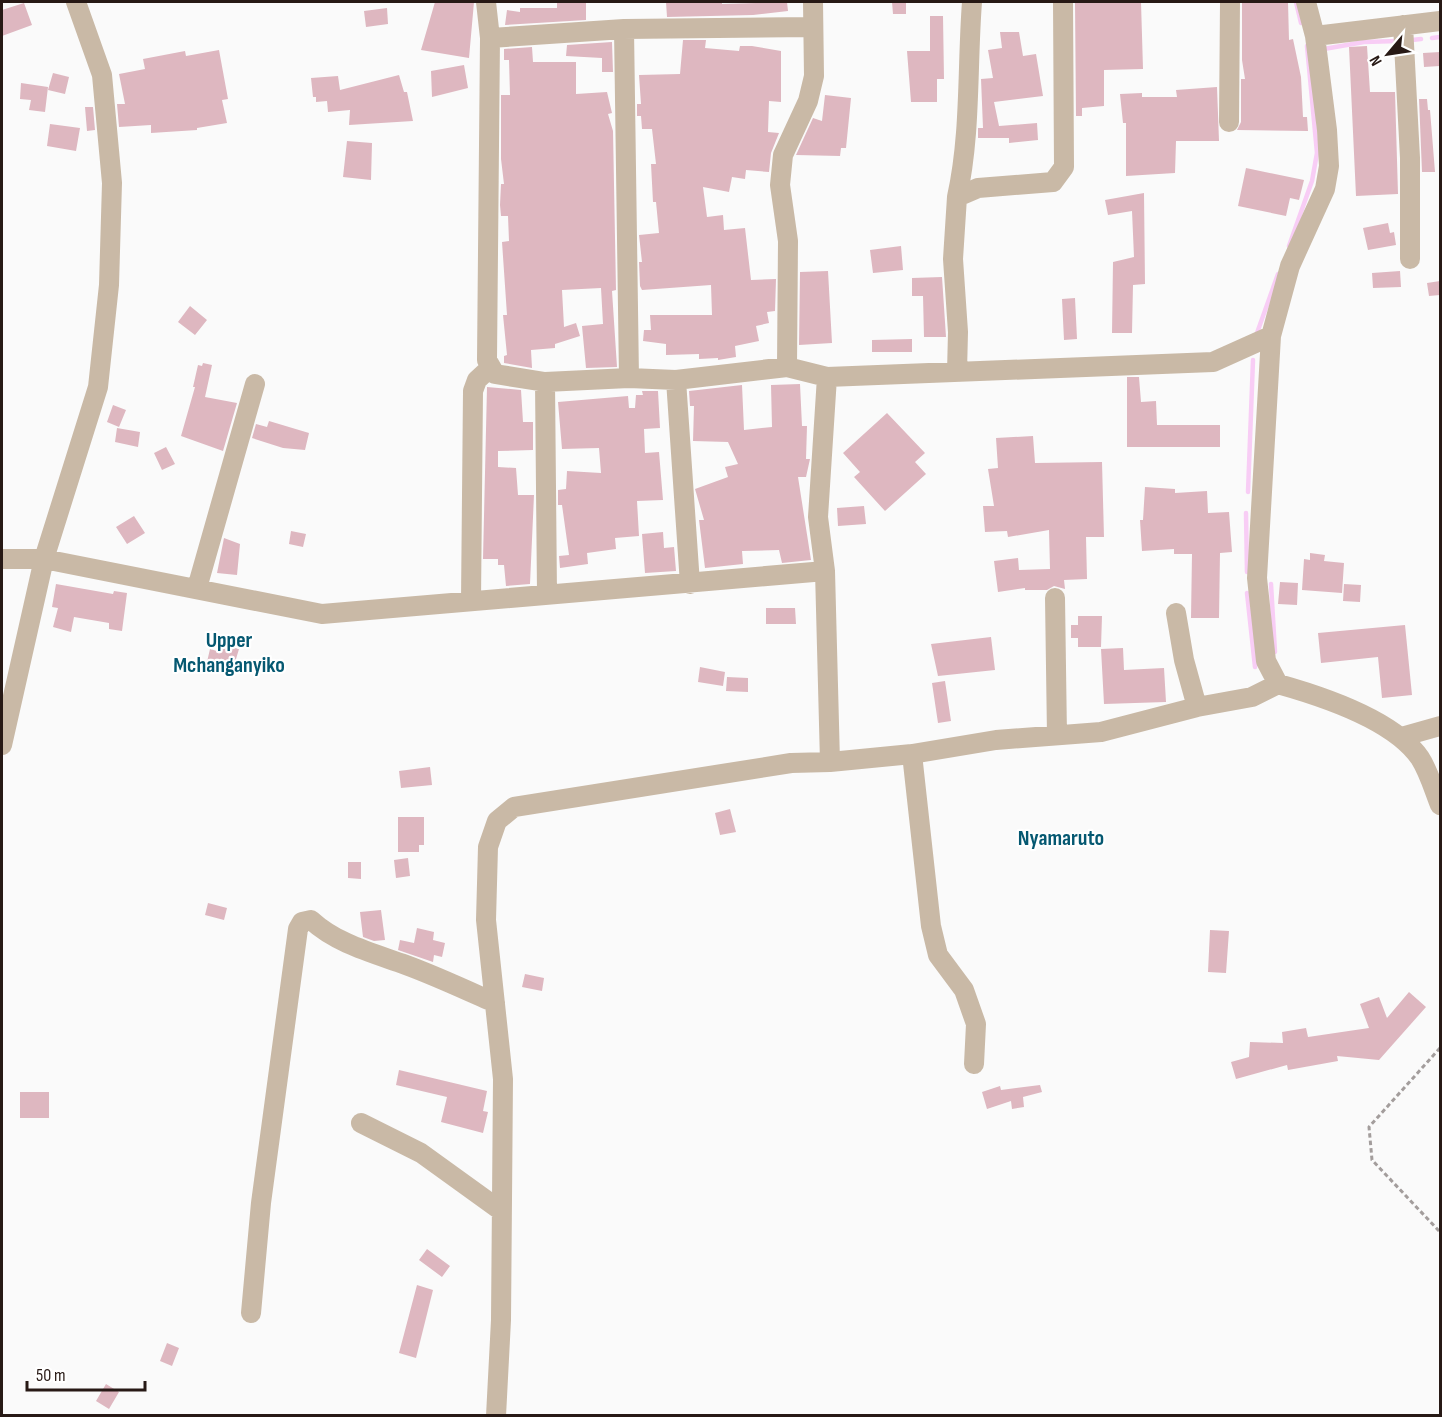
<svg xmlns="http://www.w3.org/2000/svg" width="1442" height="1417" viewBox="0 0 1442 1417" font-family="'Sofia Sans Condensed',sans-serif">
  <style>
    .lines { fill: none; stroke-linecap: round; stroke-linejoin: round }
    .stream { stroke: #f8cdf5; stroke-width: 4.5 }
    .building { fill: #deb7c0 }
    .path { stroke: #a39d9c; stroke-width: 3; stroke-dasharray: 4.5 3; stroke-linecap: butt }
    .minor { stroke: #c9b9a6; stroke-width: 20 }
    .labels { text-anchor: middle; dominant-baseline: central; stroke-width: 4.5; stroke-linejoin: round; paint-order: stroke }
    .quarter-label { font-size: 22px; font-weight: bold; fill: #055871; stroke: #fff }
  </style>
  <rect width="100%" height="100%" fill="#fafafa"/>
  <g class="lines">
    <path class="stream" d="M1296,2L1301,23
      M1432,38L1440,37
      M1412,40L1421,39
      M1324,49L1364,42L1398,41
      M1289,246L1312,181L1317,153L1307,46
      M1257,333L1278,274
      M1248,492L1253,360
      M1246,513L1247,572
      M1271,584L1275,652
      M1247,593L1255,667"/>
  </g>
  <path class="building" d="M435,2H474L469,58L421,50Z
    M557,2H586V20L505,25L507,10L520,12V8H557Z
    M666,2H722V4L787,2L788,11L753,15L667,17Z
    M892,2H906V14H893Z
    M1075,2H1141L1143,69L1104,70V106L1082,108V116H1076Z
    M1242,2H1288L1289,40L1293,39L1301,77L1303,117H1307L1308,131L1237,130L1241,122V79H1245L1242,60Z
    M24,3L32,25L2,36V10Z
    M387,8L388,24L366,27L364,11Z
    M930,16H943L944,79H937V102H911L907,51H930Z
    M1000,32H1019L1023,56L1036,54L1043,96L994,102L999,126L1037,123L1038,140L1009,143V138H978V128H983L981,79L993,78L988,50L1002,48Z
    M683,40H706L705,48L739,51L740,46H752L781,51V102L769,101L768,132L779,133L771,153L769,172L746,170L745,179L732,177L729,192L703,187L707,217L723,215L724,230L745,228L751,280L776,279L775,311L767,312L769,323L756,326L759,341L735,346L736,357L718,360V358L699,359V354L666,355V344L643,341L644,330H651L650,315H712L711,285L642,290L640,286L639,262H642L639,235L659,233L656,202H653L651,164H656L652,129H642L641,116H637V104H641L639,75L680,74Z
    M612,42L613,72H602V58L566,56L567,45Z
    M1367,46L1370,92H1395L1398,194L1356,196L1349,47Z
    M532,47L533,62H576V94L607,92L612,113L608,114L613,131L616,290L612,291L617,367L586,368L582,326L603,324L601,288L562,290L564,327L576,323L580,336L555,344V348L531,350L532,368L504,363V356L507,355L503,315H507L502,242L509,241L508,216H501L500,205L501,184H504L501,159V95H510L509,60H504V49Z
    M219,50L228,99L222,100L227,123L197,128V130L151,133V125L119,127L117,104H125L119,74L145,69L143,59L185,51L186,56Z
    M1440,52V66L1424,67L1423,53Z
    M464,65L468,88L432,97L431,71Z
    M53,73L69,77L65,94L48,90Z
    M399,75L404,92H407L413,121L349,125L350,110L328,112L327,101L316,102V97H313L311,78L338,76L340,90Z
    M21,83L48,87L45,112L29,110L31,100L20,99Z
    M1217,87L1219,141H1176L1175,173L1126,176V123H1123L1120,94L1142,93V97H1177L1176,90Z
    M825,95L851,98L846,148H841L840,156L796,155L813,118L822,121Z
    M1419,99H1427L1428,110H1430L1435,172H1422Z
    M85,107H93L95,130L87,131Z
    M50,124L80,128L76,151L47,146Z
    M347,141L372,143L371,180L343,177Z
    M1246,168L1304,180L1299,200L1290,198L1286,216L1238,206Z
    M1144,193L1145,284L1133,285L1132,333H1112L1113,262L1134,257L1132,211L1108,215L1105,200Z
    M1388,223L1390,233L1394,232L1396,245L1368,250L1363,228Z
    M901,246L903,270L873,273L870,250Z
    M828,271L832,343L799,345L800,272Z
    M1400,271L1401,287L1373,288L1372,273Z
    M942,277L946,337H924L923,296H912V278Z
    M1440,281V295L1429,296L1427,283Z
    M1075,298L1077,339L1064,340L1062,299Z
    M190,306L207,320L195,335L178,322Z
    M912,339V352H872V340Z
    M203,363L212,365L205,397L237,403L223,451L181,436L195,387H193L198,365L202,366Z
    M1127,377H1139L1141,402L1156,401L1157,425H1220V447H1127Z
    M800,384L802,426H807L806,459H810L806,477H798L811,560L782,563L779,550L742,551L743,564L705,568L699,520H704L695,489L728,477L725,467L738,464L728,442L693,441L694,406H690L689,391L742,385L744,430L772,427L771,385Z
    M487,387L521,390L523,422H533V450L498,451V467L516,468L518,495H534L530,584L506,586L504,565H498V559H483Z
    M642,391H658L660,428L644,429L645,453L659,452L663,500L637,501L639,536L615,538L616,549L587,553L588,564L560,568L559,556L569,555L562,505H558V490L566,489L567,471L601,473L599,448L562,449L558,402L628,396L629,408H635L636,395H643Z
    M113,405L126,410L119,427L107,422Z
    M887,413L925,453L915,462L926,474L885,511L854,477L860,472L843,453Z
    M269,421L309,433L305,450L283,448L252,438L256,424L267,427Z
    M117,428L140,432L138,447L115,442Z
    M1033,436L1035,463L1102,462L1104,537H1086L1087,579L1064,580L1065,589L1054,586L1047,590H1025V588L998,592L994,561L1018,558L1019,570L1050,569L1049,530L1008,537L1007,531L985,532L983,506H994L988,469L998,468L996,438Z
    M166,447L175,464L162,470L154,453Z
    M1145,487L1175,489V493L1207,491L1208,513L1229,512L1232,552L1220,553L1219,618H1191L1192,554H1174V549L1142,551L1140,520H1143Z
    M864,506L866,524L838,526L837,508Z
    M134,516L145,533L127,544L116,527Z
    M291,531L306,534L303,547L289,544Z
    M663,532L664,548L674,547L676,571L645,573L642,534Z
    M224,538L240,544L237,575L217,573Z
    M1310,553L1325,555L1324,561L1344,563L1342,593L1302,590L1304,559L1310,560Z
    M1280,582L1298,583L1297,605L1278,604Z
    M56,584L113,594L114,591L127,593L122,631L109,629V623L74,617L71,632L53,627L58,608L52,607Z
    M1344,584L1361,585L1360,602L1343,601Z
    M766,608H795L796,624H766Z
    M1078,616H1102L1101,647H1078V638H1071V625H1078Z
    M1405,625L1412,695L1382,698L1378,657L1321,663L1318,633Z
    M991,637L995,670L938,676L931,644Z
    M219,644L239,649L233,669L207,662L210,649L217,651Z
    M1123,648L1124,670L1164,668L1166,702L1104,704L1101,649Z
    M700,667L725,672L723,686L698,682Z
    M727,677L748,678V692L726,691Z
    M945,681L951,721L938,723L932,683Z
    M430,767L432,785L401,788L399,771Z
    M730,809L736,832L720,835L715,813Z
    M398,817H424V845H419V852H398Z
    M408,858L410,876L396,878L394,860Z
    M348,862H361V879L348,878Z
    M208,903L227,908L224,920L205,915Z
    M381,910L385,940L374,941L363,937L360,912Z
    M417,928L434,932L433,940L445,943L442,957L434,955L433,962L398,950L400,940L414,943Z
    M1210,930L1229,931L1226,973L1208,972Z
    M525,974L544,978L542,991L522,987Z
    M1409,992L1426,1007L1379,1060L1337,1056L1338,1061L1288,1070L1287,1065L1236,1079L1231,1062L1249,1057L1250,1042L1283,1043L1282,1032L1306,1028L1308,1037L1369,1028L1360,1004L1379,997L1387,1018Z
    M399,1070L487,1091L483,1111L488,1112L483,1133L441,1122L447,1097L396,1085Z
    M1040,1085L1042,1092L1023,1097L1024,1107L1012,1109L1011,1101L987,1109L982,1092L1000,1086L1001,1090Z
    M20,1092H49V1118H20Z
    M427,1249L450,1266L442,1277L419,1260Z
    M417,1285L433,1290L416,1358L399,1353Z
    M167,1343L179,1348L172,1366L160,1361Z
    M106,1384L119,1392L109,1409L96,1401Z"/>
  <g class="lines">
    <path class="path" d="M1440,1048L1369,1127L1372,1160L1440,1232"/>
    <path class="minor" d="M486,2L490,38L487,360L495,374L545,382L547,594
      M813,2L814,76L808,101L783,155L780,185L788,241L787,367L827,377L1213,362L1271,336
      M1306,2L1315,36L1327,130L1329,166L1325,189L1290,266L1271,336L1257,578L1266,661L1278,684C1321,696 1394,720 1420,758C1429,772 1434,790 1440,805
      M1403,25L1410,158V259
      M624,29L629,378
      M1315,36L1440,21
      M490,38L624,29L813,27
      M1229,122L1230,2
      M957,197C971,134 967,67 972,2
      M957,372L958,332L953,259L957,197L978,188L1053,182L1064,167L1063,2
      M676,380L690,584
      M545,382L629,378L676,380L787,367
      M2,559H44L322,614L825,571L818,517L827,377
      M825,571L830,762
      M197,588L255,384
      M1055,598L1057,736
      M471,601L473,391L477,380L490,368
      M1176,613L1184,660L1197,707
      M1401,737L1440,726
      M2,745L44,559L98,387L109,285L112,183L102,75L76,2
      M912,754L931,926L938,955L964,990L976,1024L974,1064
      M361,1123L421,1153L500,1210
      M251,1313L261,1203L298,929L302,922L311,920C337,944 373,953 406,965C436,976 466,990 495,1003
      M496,1416L501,1320L503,1079L486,920L488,847L497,821L514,807L791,763L830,762L912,754L996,740L1101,732L1197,707L1252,697L1278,684"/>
  </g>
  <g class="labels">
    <g class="quarter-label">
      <text x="229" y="640">Upper<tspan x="229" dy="25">Mchanganyiko</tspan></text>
      <text x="1061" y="838">Nyamaruto</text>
    </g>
  </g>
  <rect width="1442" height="1417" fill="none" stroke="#271915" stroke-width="6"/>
  <g transform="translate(1388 54) rotate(241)" stroke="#ffffff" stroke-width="4.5" paint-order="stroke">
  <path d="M0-4.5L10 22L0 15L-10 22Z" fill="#271915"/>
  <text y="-9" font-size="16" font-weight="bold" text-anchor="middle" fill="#271915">N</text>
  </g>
  <path d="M27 1381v9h118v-9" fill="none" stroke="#271915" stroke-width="3"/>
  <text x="36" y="1381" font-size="18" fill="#271915" stroke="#ffffff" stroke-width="4.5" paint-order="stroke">50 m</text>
</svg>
